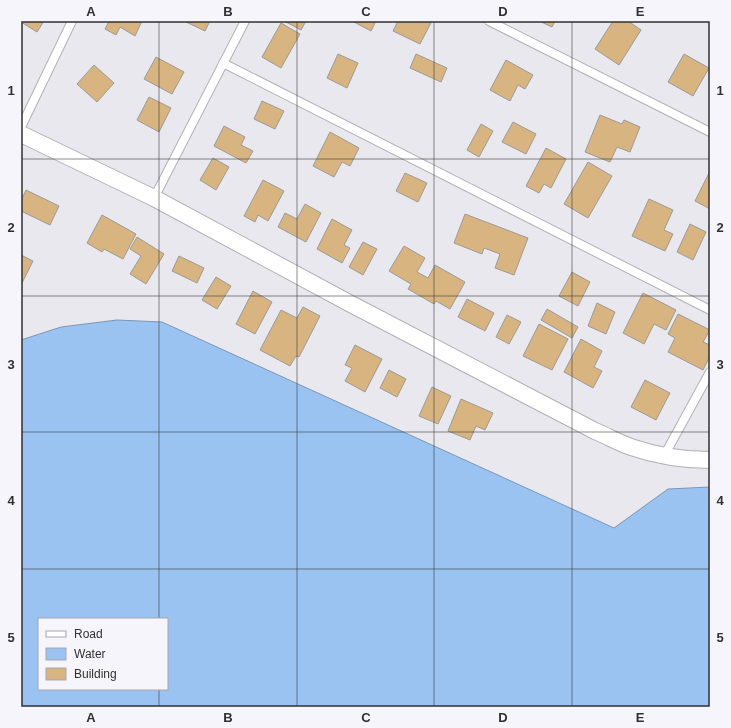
<svg xmlns="http://www.w3.org/2000/svg" width="731" height="728" viewBox="0 0 731 728" font-family="Arial,sans-serif">
  <style>
    .water { fill: #9bc3f1; stroke: #7b97b8; fill-rule: evenodd }
    .building { fill: #d8b481; stroke: #9d9a95 }
    .lines { fill: none; stroke-linecap: round; stroke-linejoin: round }
    .lane-casing { stroke: #b2b1b7; stroke-width: 10 }
    .street-casing { stroke: #b2b1b7; stroke-width: 18 }
    .lane { stroke: #fff; stroke-width: 8 }
    .street { stroke: #fff; stroke-width: 16 }
    .grid { fill: none; stroke: #302f32; stroke-width: 1; stroke-opacity: 0.55 }
    .neatline { fill: none; stroke: #302f32; stroke-width: 1.5 }
    .grid-label { font-size: 13px; text-anchor: middle; font-weight: bold; fill: #302f32 }
  </style>
  <rect width="100%" height="100%" fill="#e8e8ee"/>
  <path class="water" d="M117,320L162,322L614,528L668,489L710,487V707H21V340L61,327ZM39,619H167V689H39Z"/>
  <path class="building" d="M22,21H44L37,32L21,22Z
    M109,21H142L135,36L120,27L116,35L105,29Z
    M184,21H210L205,31Z
    M284,21H306L301,30Z
    M352,21H376L371,31Z
    M398,21H432L420,44L393,31Z
    M539,21H555L552,27Z
    M613,21H628L641,30L619,65L595,49Z
    M281,23L300,34L281,68L262,57Z
    M338,54L358,63L347,88L327,78Z
    M416,54L447,68L441,82L410,68Z
    M684,54L709,68L693,96L668,82Z
    M156,57L184,72L172,94L144,79Z
    M506,60L533,75L525,89L518,85L510,101L490,90Z
    M94,65L114,83L97,102L77,84Z
    M149,97L171,108L159,132L137,120Z
    M262,101L284,111L275,129L254,119Z
    M600,115L622,124L624,120L640,127L630,152L617,147L610,162L585,152Z
    M513,122L536,134L526,154L502,142Z
    M481,124L493,131L479,157L467,150Z
    M224,126L245,137L241,145L253,151L246,163L214,146Z
    M330,132L359,148L350,166L342,162L334,177L313,166Z
    M546,148L566,159L551,188L544,184L539,193L526,186Z
    M213,158L229,167L216,190L200,180Z
    M588,162L612,176L588,218L564,204Z
    M710,171V209L695,201Z
    M405,173L427,183L418,202L396,191Z
    M263,180L284,191L268,221L258,215L255,222L244,216Z
    M26,190L59,206L50,225L21,211V201Z
    M649,199L673,210L664,230L673,234L665,251L632,236Z
    M305,204L321,213L306,242L278,227L285,213L297,219Z
    M465,214L528,238L514,275L495,268L500,254L484,248L482,254L454,243Z
    M102,215L136,234L123,259L104,249L102,252L87,243Z
    M332,219L352,230L344,245L350,248L342,263L317,249Z
    M690,224L706,232L693,260L677,252Z
    M137,237L164,254L146,284L130,274L141,256L130,249Z
    M363,242L377,249L363,275L349,267Z
    M404,246L425,258L417,272L428,278L435,265L465,282L450,309L436,301L434,304L408,289L411,284L389,271Z
    M21,255L33,261L21,285Z
    M179,256L204,268L197,283L172,271Z
    M572,272L590,282L578,306L559,296Z
    M216,277L231,286L217,309L202,300Z
    M253,291L272,302L255,334L236,324Z
    M643,293L676,310L666,330L654,324L644,344L623,333Z
    M467,299L494,313L485,331L458,317Z
    M597,303L615,312L606,334L588,326Z
    M303,307L320,316L299,357L296,356L290,366L260,350L281,310L297,318Z
    M547,309L578,327L572,338L541,320Z
    M678,314L710,330L703,342L710,345V356L703,370L668,352L675,338L668,334Z
    M507,315L521,322L509,344L496,337Z
    M539,324L568,339L552,370L523,356Z
    M581,339L602,351L594,367L602,371L593,388L564,372Z
    M355,345L382,359L365,392L345,381L352,368L345,365Z
    M389,370L406,379L397,397L380,388Z
    M645,380L670,393L656,420L631,407Z
    M432,387L451,396L438,424L419,416Z
    M461,399L493,413L485,430L476,426L470,440L448,431Z"/>
  <g class="lines">
    <g class="lane-casing">
      <path id="lane" d="M489,21L710,132
        M223,63L710,310
        M21,127L72,21
        M154,198L245,21
        M664,456L710,372"/>
    </g>
    <g class="street-casing">
      <path id="street" d="M21,134L154,198L349,303L595,431C607,436 619,443 631,447C657,456 683,460 710,460"/>
    </g>
    <use href="#lane" class="lane"/>
    <use href="#street" class="street"/>
  </g>
  <path class="grid" d="M159,21V619M297,21V707M434,21V707M572,21V707M21,159H710M21,296H710M21,432H710M21,569H710M159,689V707"/>
  <rect width="731" height="728" fill="none" stroke="#f5f5fb" stroke-width="44"/>
  <rect x="38" y="618" width="130" height="72" fill="#f5f5fb" stroke="#a6a6ab"/>
  <rect x="46" y="631" width="20" height="6" fill="#ffffff" stroke="#a6a6ab"/>
  <text x="74" y="638" font-size="12" fill="#302f32">Road</text>
  <rect x="46" y="648" width="20" height="12" fill="#9bc3f1" stroke="#a6a6ab"/>
  <text x="74" y="658" font-size="12" fill="#302f32">Water</text>
  <rect x="46" y="668" width="20" height="12" fill="#d8b481" stroke="#a6a6ab"/>
  <text x="74" y="678" font-size="12" fill="#302f32">Building</text>
  <rect x="22" y="22" width="687" height="684" class="neatline"/>
  <g class="grid-label">
    <text x="91" y="16">A</text>
    <text x="228" y="16">B</text>
    <text x="366" y="16">C</text>
    <text x="503" y="16">D</text>
    <text x="640" y="16">E</text>
    <text x="11" y="95">1</text>
    <text x="720" y="95">1</text>
    <text x="11" y="232">2</text>
    <text x="720" y="232">2</text>
    <text x="11" y="369">3</text>
    <text x="720" y="369">3</text>
    <text x="11" y="505">4</text>
    <text x="720" y="505">4</text>
    <text x="11" y="642">5</text>
    <text x="720" y="642">5</text>
    <text x="91" y="722">A</text>
    <text x="228" y="722">B</text>
    <text x="366" y="722">C</text>
    <text x="503" y="722">D</text>
    <text x="640" y="722">E</text>
  </g>
</svg>
